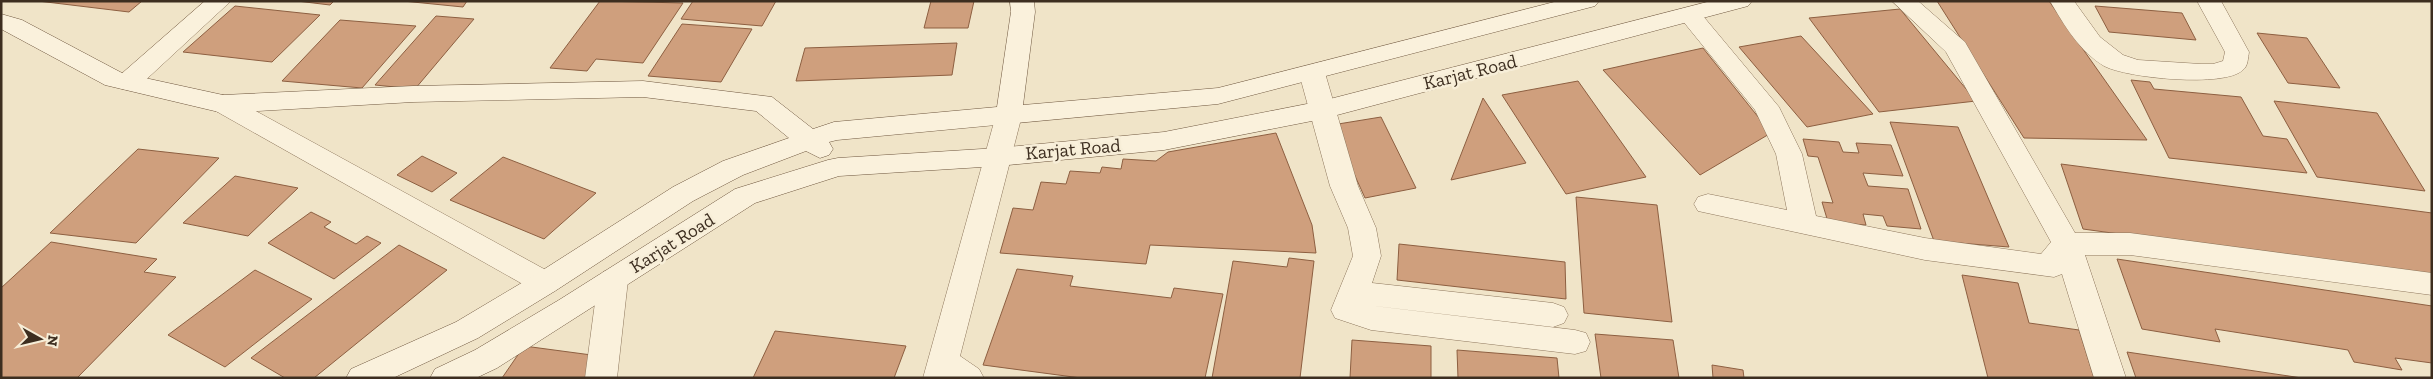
<svg xmlns="http://www.w3.org/2000/svg" width="2433" height="379" viewBox="0 0 2433 379" font-family="'Zilla Slab',serif">
  <style>
    .building { fill: #cf9f7d; stroke: #8d5f41 }
    .lines { fill: none; stroke-linecap: round; stroke-linejoin: round }
    .street-casing { stroke: #8d765c; stroke-width: 1 }
    .secondary-casing { stroke: #6f573f; stroke-width: 1 }
    .street { fill: #faf1dc; fill-rule: evenodd }
    .secondary { fill: #faf1dc; fill-rule: evenodd }
    .labels { text-anchor: middle; dominant-baseline: central; stroke-width: 5; stroke-linejoin: round; paint-order: stroke }
    .street-label { font-size: 19px; fill: #3d2e20; stroke: #f7eed8 }
  </style>
  <rect width="100%" height="100%" fill="#f0e4c8"/>
  <path class="building" d="M38,1H142L129,12Z
    M297,1H334L330,5Z
    M403,1H467L463,7Z
    M600,1L683,3L643,63L596,59L587,71L550,68Z
    M693,1H776L762,26L681,19Z
    M931,1H974L968,28H924Z
    M1937,1H2049L2147,140L2024,138Z
    M235,6L320,15L272,62L183,52Z
    M2095,6L2182,13L2196,40L2109,32Z
    M1900,9L1976,101L1879,112L1809,18Z
    M436,16L474,19L415,89L375,85Z
    M340,20L416,26L362,88L282,81Z
    M682,24L752,29L721,82L648,76Z
    M2257,33L2307,38L2340,88L2288,83Z
    M1801,36L1873,114L1807,127L1739,47Z
    M957,43L952,75L796,81L805,48Z
    M1703,48L1771,133L1700,175L1603,70Z
    M2131,80L2150,82L2154,89L2241,97L2263,136L2287,139L2307,173L2169,158Z
    M1578,81L1646,177L1566,194L1502,95Z
    M1483,98L1526,163L1451,180Z
    M2274,101L2377,113L2425,191L2317,177Z
    M1381,117L1416,188L1365,198L1332,125Z
    M1890,122L1958,127L2009,247L1934,241Z
    M1276,133L1312,225L1316,253L1150,245L1146,264L1000,253L1013,208L1033,210L1041,182L1066,184L1070,171L1100,173L1102,167L1121,169L1123,159L1156,161L1168,152Z
    M1803,139L1839,142L1843,152L1859,153L1856,143L1891,145L1903,176L1863,173L1868,186L1908,189L1921,229L1887,226L1883,216L1863,214L1866,225L1828,222L1822,202L1833,203L1818,157L1808,156Z
    M138,149L219,158L136,243L50,233Z
    M422,156L457,173L432,192L397,175Z
    M503,157L596,193L544,239L450,200Z
    M2061,164L2432,213V277L2083,229Z
    M235,176L298,188L248,236L183,223Z
    M1576,197L1657,205L1672,322L1584,313Z
    M311,212L331,222L324,227L356,244L367,236L381,243L334,279L268,243Z
    M51,242L157,259L144,272L176,277L77,378H1V288Z
    M1399,244L1565,262L1566,299L1397,280Z
    M399,245L447,270L314,378H285L251,358Z
    M1289,258L1314,261L1300,378H1212L1233,261L1287,267Z
    M2117,259L2432,306V363L2395,358L2402,370L2354,362L2348,350L2215,329L2220,342L2142,329Z
    M1017,269L1073,276L1070,286L1171,298L1174,288L1223,294L1205,378H1081L983,365Z
    M255,270L312,299L225,367L168,335Z
    M1962,275L2018,283L2029,323L2079,330L2094,378H1988Z
    M775,331L906,346L894,378H753Z
    M1595,334L1673,340L1679,378H1601Z
    M1352,340L1431,346V378H1350Z
    M524,346L599,356L585,378H502Z
    M1457,350L1557,358L1559,378H1458Z
    M2127,352L2302,378H2136Z
    M1712,365L1743,370L1744,378H1713Z"/>
  <g class="lines">
    <g class="street-casing">
      <path id="street" d="M205,1H231L137,88L128,90L119,88L115,82L119,76Z
        M1892,1H1918L1965,42L2075,233H2130L2432,273V295L2130,255H2085L2126,378H2094L2062,274L2054,277L1925,260L1698,211L1694,204L1698,197L1708,194L1787,210L1776,154L1755,110L1678,15L1682,10L1690,8L1698,10L1779,107L1802,154L1816,216L1925,238L2041,254L2051,242L1946,52Z
        M2050,1H2074L2100,37L2123,55L2138,60L2201,64H2213L2223,61L2225,52L2197,1H2221L2249,52C2248,58 2248,66 2243,70C2225,88 2126,78 2104,66C2080,52 2064,25 2050,1Z
        M1312,65L1321,67L1325,73L1358,186L1376,228L1381,256L1372,283L1553,303L1564,307L1568,315L1564,323L1553,327L1366,305L1575,330L1586,333L1590,342L1586,351L1575,354L1371,330L1335,318L1331,310L1353,256L1348,228L1330,186L1299,73L1303,67Z
        M223,95L232,98L555,275L560,283L555,291L545,294L535,291L214,110L210,104L214,98Z
        M1009,106L1018,109L1022,115L960,356L979,369L984,378H923L996,115L1000,109Z
        M613,269L623,272L628,280L617,378H585L598,280L603,272Z"/>
    </g>
    <g class="secondary-casing">
      <path id="secondary" d="M1010,1H1034L1035,12L1023,105L1218,88L1558,1H1599L1595,6L1218,104L837,140L829,142L833,149L829,155L820,158L806,151L743,175L693,201L555,291L478,338L393,378H346L351,369L456,322L535,275L673,187L723,161L789,138L756,111L643,97L413,102L223,113L105,85L1,29V14L22,20L122,73L223,95L413,86L643,81L772,97L813,129L834,122L997,107L1011,12Z
        M1711,1H1752L1748,6L1322,119L1164,150L998,166L839,176L755,203L497,368L476,378H430L435,369L475,350L559,300L735,189L828,160L838,158L998,148L1164,132L1322,101Z"/>
    </g>
    <use href="#street" class="street"/>
    <use href="#secondary" class="secondary"/>
  </g>
  <g class="labels">
    <g class="street-label">
      <text transform="translate(1470 72) rotate(-14)">Karjat Road</text>
      <text transform="translate(1073 149) rotate(-5)">Karjat Road</text>
      <text transform="translate(672 243) rotate(-32)">Karjat Road</text>
    </g>
  </g>
  <rect width="2433" height="379" fill="none" stroke="#3d2e20" stroke-width="5"/>
  <g transform="translate(40 339) rotate(98)" stroke="#f7eed8" stroke-width="4" paint-order="stroke">
  <path d="M0-4L9 19L0 12L-9 19Z" fill="#3d2e20"/>
  <text y="-8" font-size="14" font-weight="bold" text-anchor="middle" fill="#3d2e20">N</text>
  </g>
</svg>
